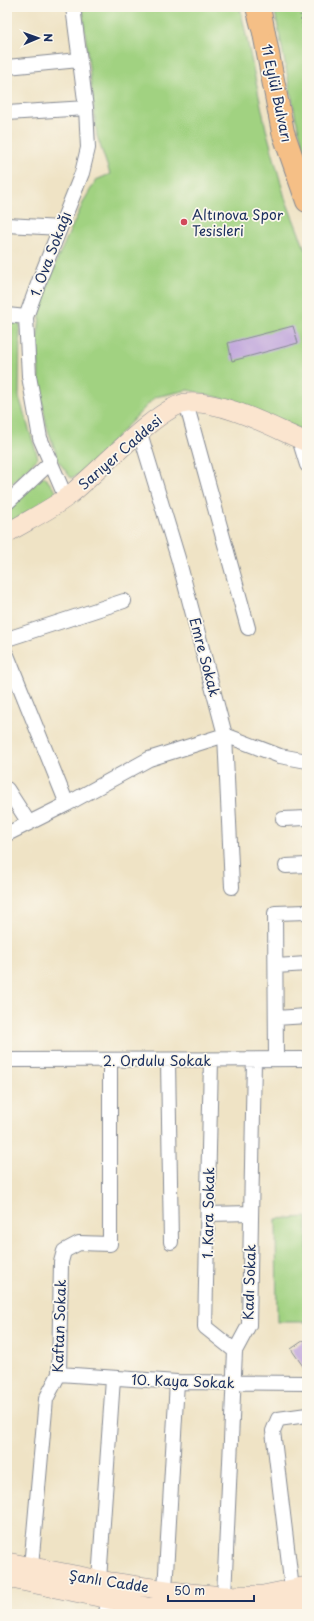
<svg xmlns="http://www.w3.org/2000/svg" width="314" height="1621" viewBox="0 0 314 1621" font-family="'Playpen Sans',sans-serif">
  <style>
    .green { fill: #a1d281; stroke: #5e8070 }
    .building { fill: #c1a7dc }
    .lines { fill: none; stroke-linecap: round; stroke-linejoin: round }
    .street-casing { stroke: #858992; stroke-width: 16 }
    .secondary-casing { stroke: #858992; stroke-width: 20 }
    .primary-casing { stroke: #858992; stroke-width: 24 }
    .highway-casing { stroke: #858992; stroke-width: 24 }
    .path { stroke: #858992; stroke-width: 2; stroke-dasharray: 1 3; stroke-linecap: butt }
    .street { stroke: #fff; stroke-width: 14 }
    .secondary { stroke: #fbe5cf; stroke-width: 19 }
    .primary { stroke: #f5bf86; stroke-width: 22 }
    .highway { stroke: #f5bf86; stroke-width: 22 }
    .poi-dot { fill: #d1495b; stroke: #fbf7ec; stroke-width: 1.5 }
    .labels { text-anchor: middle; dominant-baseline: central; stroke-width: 3.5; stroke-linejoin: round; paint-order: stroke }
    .street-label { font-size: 14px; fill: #1b2f5e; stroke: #fbf7ec }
    .poi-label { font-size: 14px; fill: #1b2f5e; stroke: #fbf7ec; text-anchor: start }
  </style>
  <rect width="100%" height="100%" fill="#fbf7ec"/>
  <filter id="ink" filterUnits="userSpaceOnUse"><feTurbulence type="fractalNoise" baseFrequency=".025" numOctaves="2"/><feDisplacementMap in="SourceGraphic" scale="8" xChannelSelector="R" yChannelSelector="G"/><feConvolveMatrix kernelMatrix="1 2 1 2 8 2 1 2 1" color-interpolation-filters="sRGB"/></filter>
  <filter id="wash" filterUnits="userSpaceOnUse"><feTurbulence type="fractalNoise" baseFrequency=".012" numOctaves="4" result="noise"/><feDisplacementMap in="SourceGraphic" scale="16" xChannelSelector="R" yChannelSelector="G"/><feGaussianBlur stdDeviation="0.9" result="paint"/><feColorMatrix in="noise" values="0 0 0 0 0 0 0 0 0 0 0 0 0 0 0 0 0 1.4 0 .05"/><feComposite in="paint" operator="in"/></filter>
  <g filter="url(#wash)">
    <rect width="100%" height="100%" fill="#efe3c5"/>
    <path class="green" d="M82,7H240L266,129L285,198L307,254V432L221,398L188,390L155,397L82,473L71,478L59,462L46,424L39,382L38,334L42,299L59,255L85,199L96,180L110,174L97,136Z
      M274,7H307V162L296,119Z
      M7,322L20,324L19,397L38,458L7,488Z
      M44,476L58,494L7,524V509Z
      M307,1217V1322H277L276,1219Z"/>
    <g id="blocks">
      <path class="building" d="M293,326L298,343L232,361L228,343Z
        M307,1338V1372L291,1349Z"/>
    </g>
  </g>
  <g filter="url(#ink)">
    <use href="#blocks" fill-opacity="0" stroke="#858992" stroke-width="1"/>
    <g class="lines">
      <g class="street-casing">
        <path id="street" d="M7,67L79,60
          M7,113L86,108
          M7,225L60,228
          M7,315L26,317
          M186,403L248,628
          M140,433L178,558L225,735L232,887
          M299,439L307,465
          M66,498L40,438L29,376L26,317L41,276L82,173L88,148L86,108L73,7
          M7,503L51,462
          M7,639L124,601
          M7,655L67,804
          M7,789L29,823
          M283,819L307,818
          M7,834L67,804L149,759L225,735L280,756L307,761
          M286,866L307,865
          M276,966L307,964
          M276,1018L307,1016
          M276,1059L275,913L307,912
          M7,1060L307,1059
          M211,1060L205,1327L235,1351
          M168,1061L171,1242
          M208,1214L251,1213
          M59,1374L177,1382L307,1383
          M31,1567L46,1399L59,1374L61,1262L64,1251L79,1243L110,1244V1061
          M99,1580L113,1379
          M292,1589L273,1431L278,1419L307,1415
          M165,1590L177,1382
          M224,1596L235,1351L249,1325L254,1060
          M106,1614L108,1600"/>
      </g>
      <g class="secondary-casing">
        <path id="secondary" d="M7,533C27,521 48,511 67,497C94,477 159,405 187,403C224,400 273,428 307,442
          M7,1562L111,1582L180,1592L224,1596L263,1595L307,1586
          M7,1578L147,1607L249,1613L307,1602"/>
      </g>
      <g class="primary-casing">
        <path id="primary" d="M259,7L283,132L307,201"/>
      </g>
      <g class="highway-casing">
        <path id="highway" d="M257,7L262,26"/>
      </g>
      <path class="path" d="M299,7L307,50"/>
      <use href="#street" class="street"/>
      <use href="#secondary" class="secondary"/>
      <use href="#primary" class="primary"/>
      <use href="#highway" class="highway"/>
    </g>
  </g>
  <circle class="poi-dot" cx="184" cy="222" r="4"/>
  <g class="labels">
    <g class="street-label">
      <text transform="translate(277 93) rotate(78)">11 Eylül Bulvarı</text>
      <text transform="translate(50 254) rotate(-69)">1. Ova Sokağı</text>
      <text transform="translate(120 452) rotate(-41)">Sarıyer Caddesi</text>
      <text transform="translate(205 657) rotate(75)">Emre Sokak</text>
      <text x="157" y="1060">2. Ordulu Sokak</text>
      <text transform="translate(208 1213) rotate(-89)">1. Kara Sokak</text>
      <text transform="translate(249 1282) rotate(-88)">Kadı Sokak</text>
      <text transform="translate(59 1326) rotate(-88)">Kaftan Sokak</text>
      <text transform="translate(183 1381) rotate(2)">10. Kaya Sokak</text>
      <text transform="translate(109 1581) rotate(9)">Şanlı Cadde</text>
    </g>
    <g class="poi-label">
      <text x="192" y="214">Altınova Spor<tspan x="192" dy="16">Tesisleri</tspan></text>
    </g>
  </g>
  <rect width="314" height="1621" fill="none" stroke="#fbf7ec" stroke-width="24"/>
  <g transform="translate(38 38) rotate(88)" stroke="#fbf7ec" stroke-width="3" paint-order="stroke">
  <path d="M0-3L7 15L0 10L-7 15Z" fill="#1b2f5e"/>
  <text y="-6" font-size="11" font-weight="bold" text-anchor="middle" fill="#1b2f5e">N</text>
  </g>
  <path d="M168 1595v6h86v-6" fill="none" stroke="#1b2f5e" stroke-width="2"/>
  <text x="174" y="1595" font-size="12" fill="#1b2f5e" stroke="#fbf7ec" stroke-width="3" paint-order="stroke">50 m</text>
</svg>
